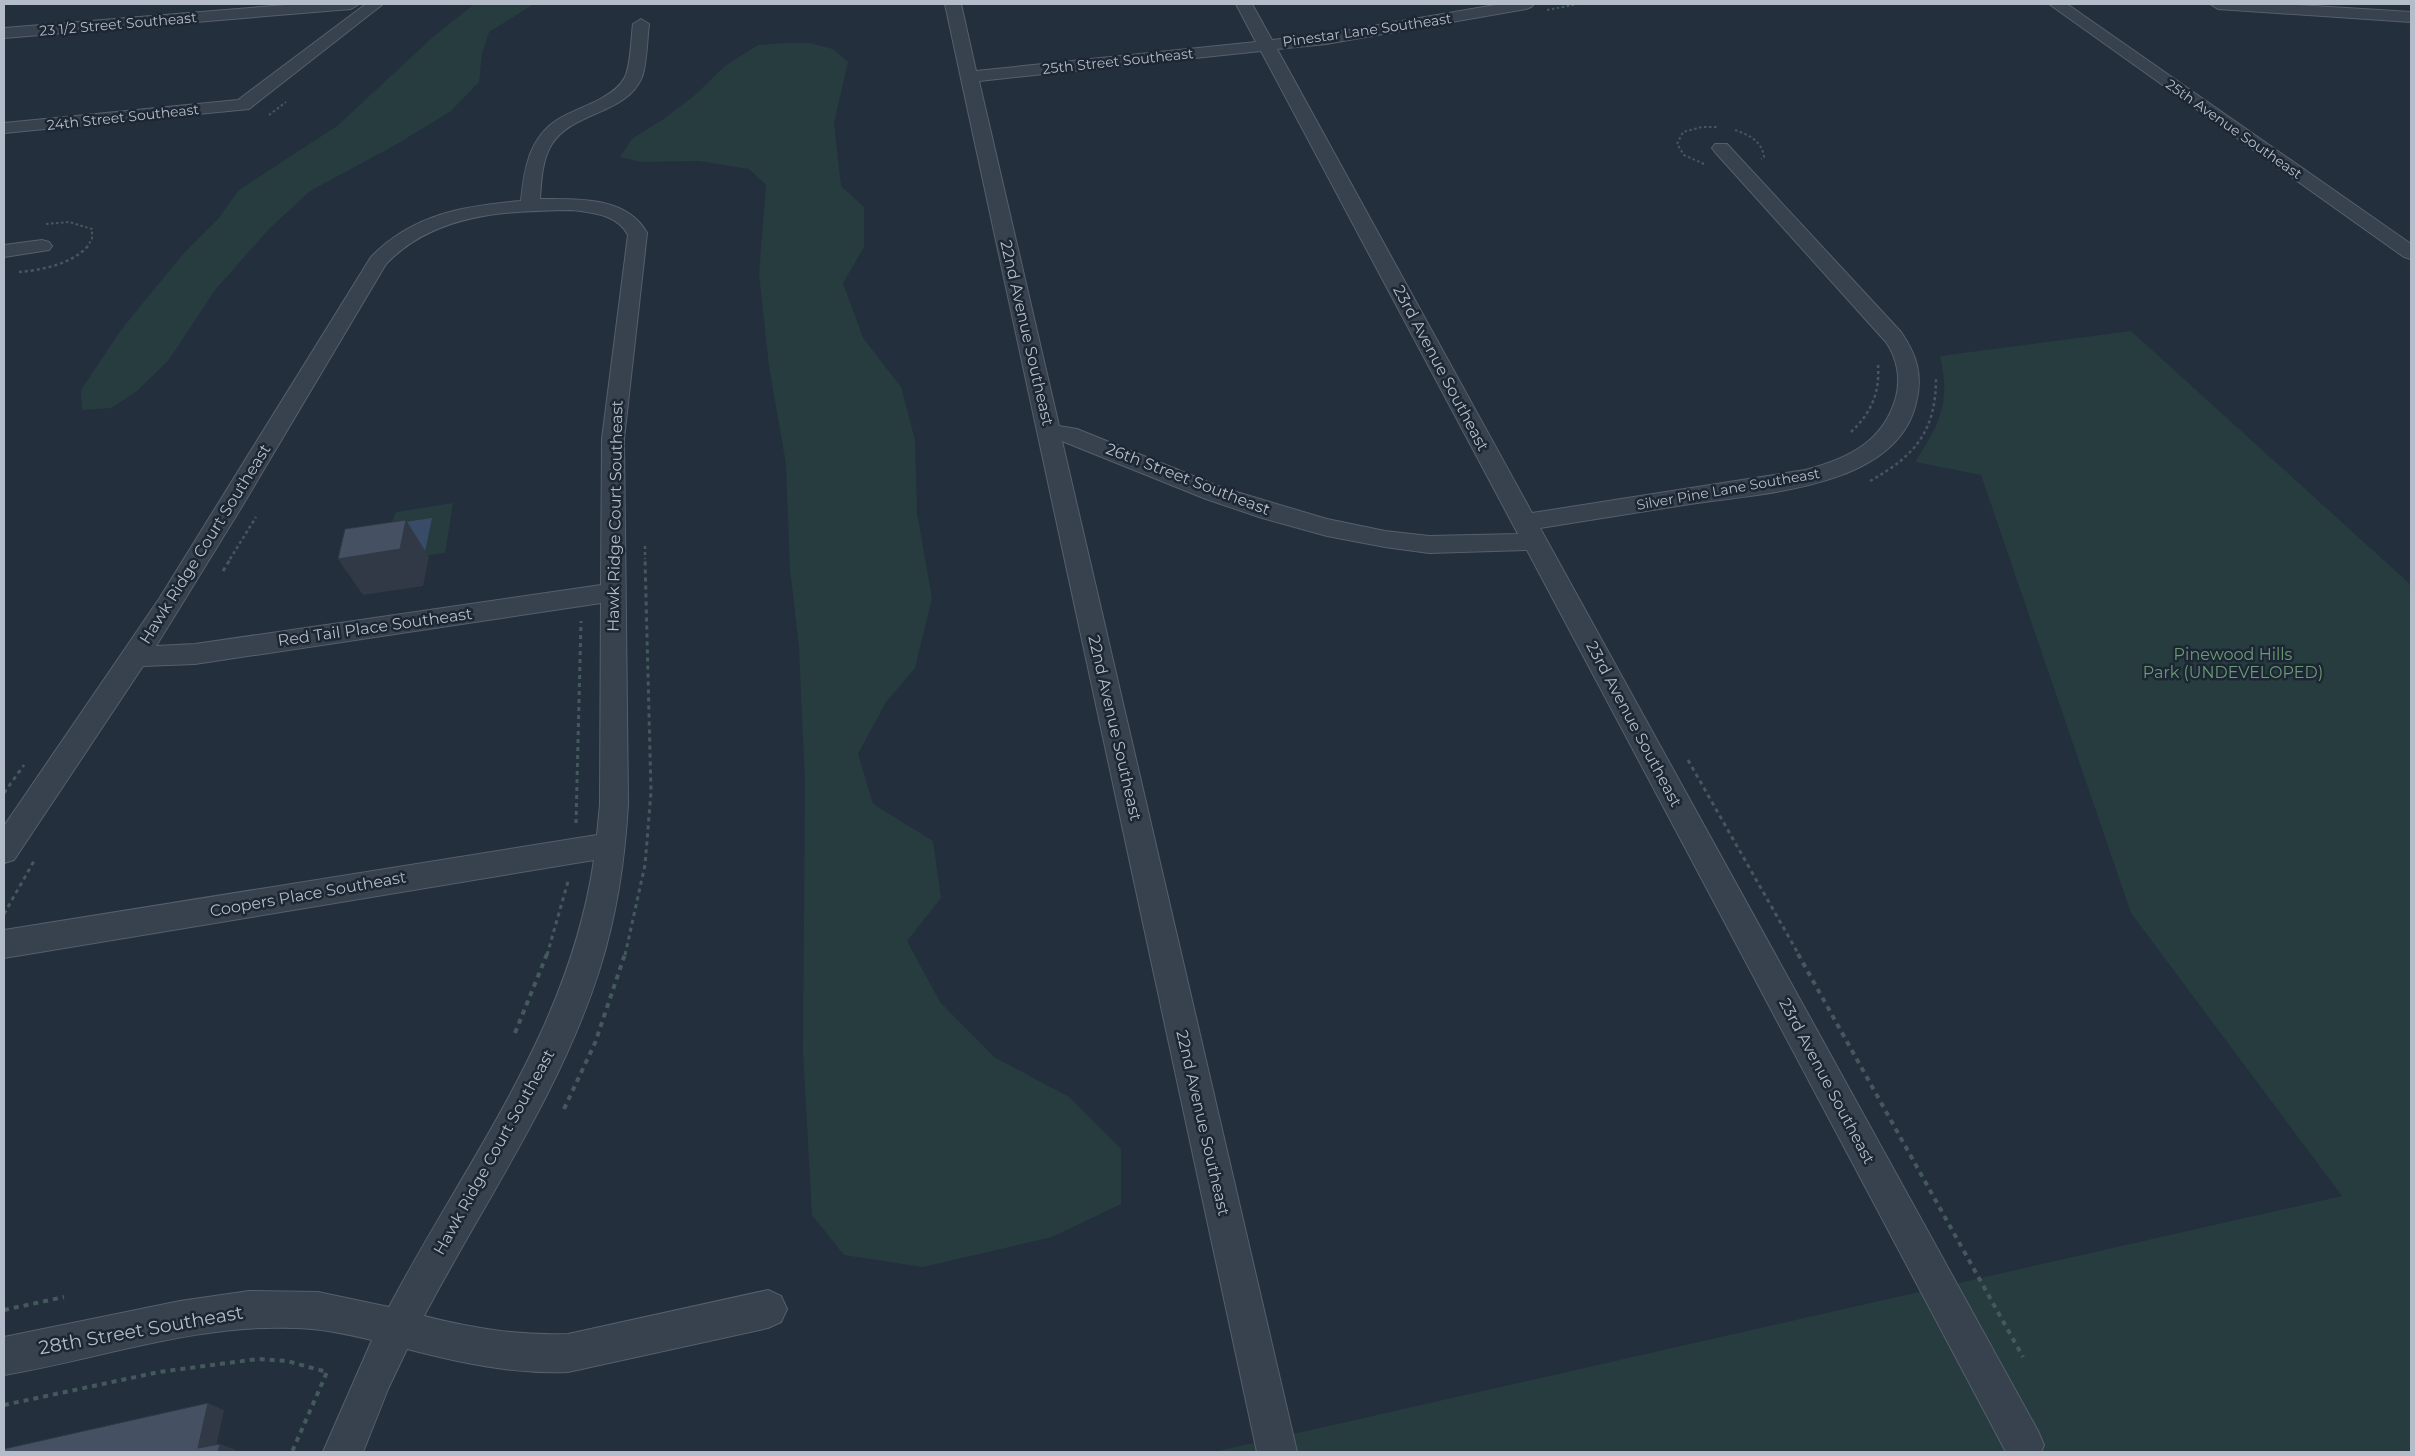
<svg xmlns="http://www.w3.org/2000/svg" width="2415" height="1456" viewBox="0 0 2415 1456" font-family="Montserrat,sans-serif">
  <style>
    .green { fill: #263c3f }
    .water { fill: #394c67 }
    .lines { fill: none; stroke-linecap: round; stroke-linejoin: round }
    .minor-casing { stroke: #565f6c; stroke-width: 2 }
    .path-far3 { stroke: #44595c; stroke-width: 2; stroke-dasharray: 2.5 2.5; stroke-linecap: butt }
    .path-far2 { stroke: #44595c; stroke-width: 2.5; stroke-dasharray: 3 3; stroke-linecap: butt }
    .path-far1 { stroke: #44595c; stroke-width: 3; stroke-dasharray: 4 4; stroke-linecap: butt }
    .path { stroke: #44595c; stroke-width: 4; stroke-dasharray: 5 5; stroke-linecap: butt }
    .minor { fill: #38414e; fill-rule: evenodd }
    .shaded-wall { fill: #303945 }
    .building { fill: #455162; stroke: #303945 }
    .labels { text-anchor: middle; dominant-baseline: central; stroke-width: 5; stroke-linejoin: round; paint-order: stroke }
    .far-street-label { font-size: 14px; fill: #b4bcc9; stroke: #1d2633 }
    .street-label { font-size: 16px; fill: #b4bcc9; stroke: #1d2633 }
    .park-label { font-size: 16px; fill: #6b9a76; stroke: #1d2633 }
    .near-street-label { font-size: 19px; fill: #b4bcc9; stroke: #1d2633 }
  </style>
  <rect width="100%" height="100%" fill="#242f3e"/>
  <path class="green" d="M474,4H534L489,32L482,53L479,82L451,111L397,144L310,191L269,229L215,290L168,361L137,391L111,408L82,410L81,390L121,330L183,254L218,219L239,190L337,126L432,38Z
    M785,43H810L833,49L848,62L834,123L841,186L864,207V247L843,283L863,338L901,387L915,440L917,513L932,598L915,668L886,702L858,754L873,804L933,841L941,898L907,941L940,1002L994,1057L1069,1097L1121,1149V1204L1052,1237L923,1267L844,1255L812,1215L803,1051L805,783L799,647L790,569L786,464L769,366L759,274L766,185L749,169L699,161L641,162L620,157L632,139L665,118L694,96L725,66L758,45Z
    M2131,331L2411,585V1452H1214L2342,1196L2131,913L1981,475L1915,462C1940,424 1951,402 1940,356Z
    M453,503L445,553L375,562L396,512Z"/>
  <path class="water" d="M432,518L425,552L405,522Z"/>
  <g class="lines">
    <g class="minor-casing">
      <path id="minor" d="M298,4H359L351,9L4,38V28Z
        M366,4H383L249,109L4,133V123L238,100Z
        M945,4H961L976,71L1256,42L1236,4H1252L1272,40L1326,34L1501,4H1534L1531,7L1526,9L1326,44L1277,49L1532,513L1805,470C1847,459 1884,442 1896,397C1901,378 1897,358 1886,342L1715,152L1712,148L1715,144H1727L1901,332C1917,355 1923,376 1916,403C1896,489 1760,493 1690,504C1640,512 1590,520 1540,528L2038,1431L2044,1445L2041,1452H2006L1527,550L1429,553L1385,547L1327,536L1262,518L1206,499L1062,441L1297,1452H1257ZM1261,51L1518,534L1429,536L1385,531L1327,519L1223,488L1077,429L1059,426L979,81Z
        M2049,4H2067L2411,244V259L2404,257Z
        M2210,4H2283L2411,12V22L2218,9Z
        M641,19L649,24C647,39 647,64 642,77C626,115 573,111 552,144C542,159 541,182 540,199C576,199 627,196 647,233L624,439L628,804C625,859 617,914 600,968C561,1092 484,1202 424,1316C472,1328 518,1336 568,1334L768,1290L781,1296L787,1309L781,1322L768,1328L568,1372C512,1374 461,1363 407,1349L388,1389L363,1452H323L372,1340C346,1334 319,1328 293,1328C195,1324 99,1359 4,1375V1337L180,1301L249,1291L318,1292L389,1307C467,1159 569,1031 594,860L4,958V930L597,835L600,804L601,603L195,664L143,666L14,860L4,863V826L159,599L371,257C413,214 464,206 521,201C524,170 529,138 557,120C571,111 588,106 602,98C611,93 620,87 625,77C631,65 631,39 633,24ZM572,210C593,213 617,214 628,235L602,439L601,585L195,644L156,646L241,508L386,264C435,213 505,211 572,210Z
        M42,240L49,242L52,246L49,250L4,257V245Z"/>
    </g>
    <path class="path-far3" d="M1547,10L1578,4
      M269,115L286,102
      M1735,130C1749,135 1762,141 1764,157L1761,159
      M1704,164L1684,155L1677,144L1683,132L1702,127H1717
      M46,224L69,222L92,229V239L87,247"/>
    <path class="path-far2" d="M19,272C42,270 72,264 88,246
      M1851,432C1871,413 1880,393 1878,365
      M1870,481C1915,456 1936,431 1936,378
      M645,546V559
      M230,559L256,517"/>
    <path class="path-far1" d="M223,571L231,558
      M1688,760L1799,955
      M4,793L24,765
      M576,823L581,621
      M4,914L34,861
      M547,955L569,878
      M625,955L645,865L651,792L645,558"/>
    <path class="path" d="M1798,954L2023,1357
      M515,1033L547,954
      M564,1109L595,1043L625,954
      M4,1310L64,1297
      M4,1405L159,1372L258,1359L287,1361L327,1372L292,1452"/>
    <use href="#minor" class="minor"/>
  </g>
  <path class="shaded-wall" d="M406,520L429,557L423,586L363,595L338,559Z
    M208,1403L224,1410L215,1452L198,1448Z
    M220,1444L236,1450V1452H218Z"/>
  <path class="building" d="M406,520L400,549L338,559L345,529Z
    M208,1403L198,1448L220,1444L218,1452H4V1449Z"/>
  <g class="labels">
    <g class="far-street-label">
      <text transform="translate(118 24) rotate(-5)">23 1/2 Street Southeast</text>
      <text transform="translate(1367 30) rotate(-8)">Pinestar Lane Southeast</text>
      <text transform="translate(1118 61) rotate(-6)">25th Street Southeast</text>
      <text transform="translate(123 117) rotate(-6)">24th Street Southeast</text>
      <text transform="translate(2234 129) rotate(35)">25th Avenue Southeast</text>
      <text transform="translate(1728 489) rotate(-10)">Silver Pine Lane Southeast</text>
    </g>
    <g class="street-label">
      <text transform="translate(1027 333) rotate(77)">22nd Avenue Southeast</text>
      <text transform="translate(1441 368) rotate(62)">23rd Avenue Southeast</text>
      <text transform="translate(1188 479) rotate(21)">26th Street Southeast</text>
      <text transform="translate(615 516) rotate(-89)">Hawk Ridge Court Southeast</text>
      <text transform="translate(205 544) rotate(-58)">Hawk Ridge Court Southeast</text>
      <text transform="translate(375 627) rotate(-8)">Red Tail Place Southeast</text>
      <text transform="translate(1634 724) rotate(62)">23rd Avenue Southeast</text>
      <text transform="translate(1115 728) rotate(77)">22nd Avenue Southeast</text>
      <text transform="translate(308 894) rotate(-10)">Coopers Place Southeast</text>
      <text transform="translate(1827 1081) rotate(62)">23rd Avenue Southeast</text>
      <text transform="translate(1203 1123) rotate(77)">22nd Avenue Southeast</text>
      <text transform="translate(494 1152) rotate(-61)">Hawk Ridge Court Southeast</text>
    </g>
    <g class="park-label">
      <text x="2233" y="654">Pinewood Hills<tspan x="2233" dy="18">Park (UNDEVELOPED)</tspan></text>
    </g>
    <g class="near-street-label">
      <text transform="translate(141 1330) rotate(-10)">28th Street Southeast</text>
    </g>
  </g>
  <rect width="2415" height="1456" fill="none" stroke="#b4bcc9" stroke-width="10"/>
</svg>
